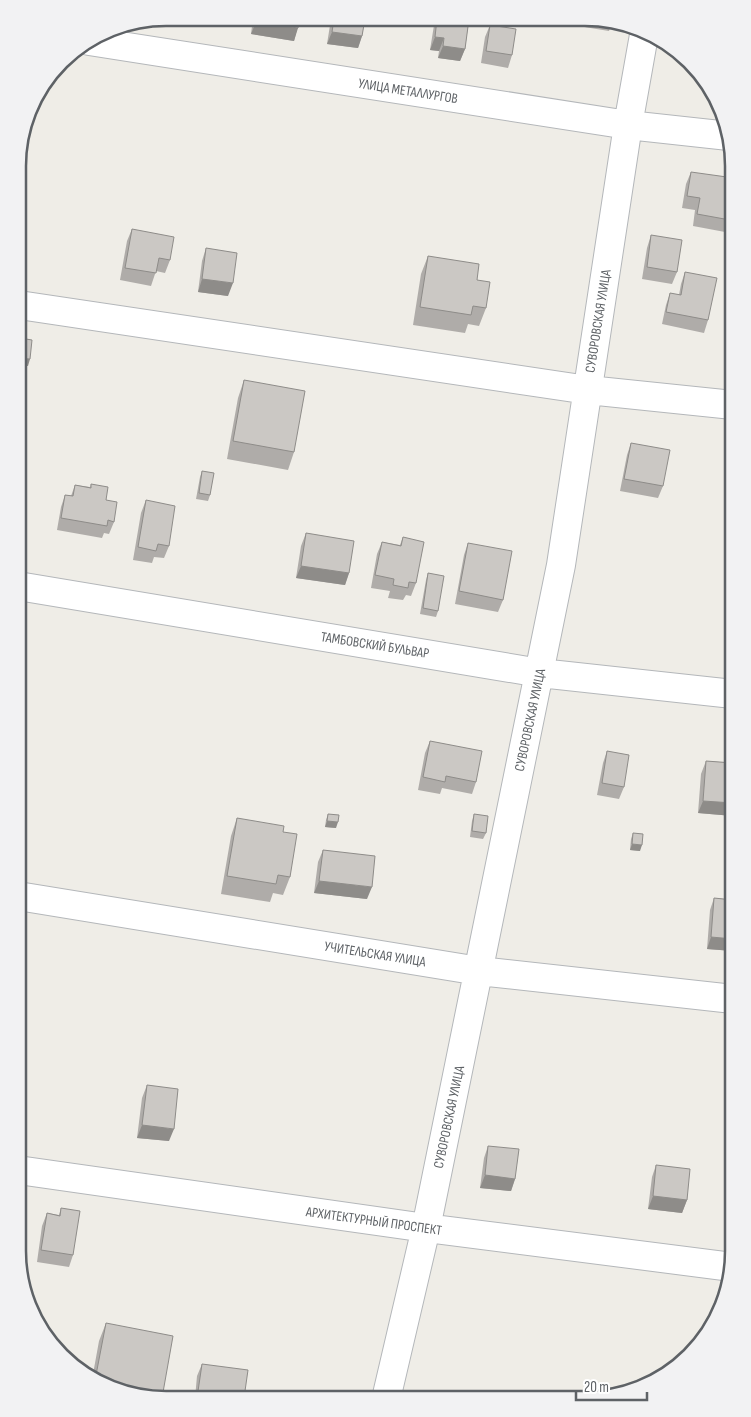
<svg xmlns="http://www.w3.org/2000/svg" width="751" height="1417" viewBox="0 0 751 1417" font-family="'Sofia Sans Condensed',sans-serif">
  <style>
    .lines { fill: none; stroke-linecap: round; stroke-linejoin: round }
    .minor-casing { stroke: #b4b7ba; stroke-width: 30 }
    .minor { stroke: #fff; stroke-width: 28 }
    .wall { fill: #afaca9 }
    .shaded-wall { fill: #8e8c89 }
    .building { fill: #cbc8c4; stroke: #8e8c89 }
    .labels { text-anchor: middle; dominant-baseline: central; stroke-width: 4; stroke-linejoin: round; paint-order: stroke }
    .street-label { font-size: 14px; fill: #5e6266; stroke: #fff }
    .rim { fill: none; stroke: #5e6266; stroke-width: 2.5 }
  </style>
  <rect width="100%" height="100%" fill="#efede7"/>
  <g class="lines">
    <g class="minor-casing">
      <path id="minor" d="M89,41L628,125L729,136
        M19,305L588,390L733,405
        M18,586L540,673L733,694
        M18,896L479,971L733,999
        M18,1170L426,1228L732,1267
        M386,1399L426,1228L561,565L628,125L644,35"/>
    </g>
    <use href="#minor" class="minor"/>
  </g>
  <path class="wall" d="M253,18H300L294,41L251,34Z
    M331,19H365L362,36L358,48L327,44Z
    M435,19H469L465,49L460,61L438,58L439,51L430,50Z
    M579,20H613L609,31L578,26Z
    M490,25L512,55L508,68L481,63L485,37Z
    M33,100L36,115L32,127L25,126Z
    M691,172L730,220L725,232L693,226L695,210L682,208L686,184Z
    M132,229L170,260L165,273L156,271L151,286L120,280L127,241Z
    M651,235L677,272L672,284L642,279L647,248Z
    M206,248L228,296L198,292L202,261Z
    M428,256L477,280L486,308L479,326L468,324L465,333L413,325L421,274Z
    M685,272L708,320L704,333L662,324L666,305L670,293L679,295L681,284Z
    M244,380L294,452L288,470L227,459L238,398Z
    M631,443L663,486L658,498L620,491L627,455Z
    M202,471L210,495L208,501L196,499L200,477Z
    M91,484L106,500L114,522L109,534L104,533L102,538L57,530L61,507L65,495L71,496L75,485L90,487Z
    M146,500L169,546L164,558L154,557L152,563L133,560L141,513Z
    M306,533L349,573L345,585L296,578L301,546Z
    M403,537L416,583L411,596L406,595L403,600L388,598L390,591L371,588L377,554L382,542L400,545Z
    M468,543L503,600L498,612L455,604L464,555Z
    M428,573L438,611L436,617L420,614L426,580Z
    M430,741L476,782L472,794L442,788L440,794L418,790L425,753Z
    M607,751L624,787L619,799L597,795L603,763Z
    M706,761L733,763V816L698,813L701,774Z
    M328,814L336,828L325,827L326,820Z
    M474,814L486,833L483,839L470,837L472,821Z
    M237,818L283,832L290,877L283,895L273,893L270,902L221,894L231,836Z
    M633,833L640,851L630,850L631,839Z
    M323,850L367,899L314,893L318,862Z
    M714,898L733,900V951L707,949L710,910Z
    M147,1085L169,1141L137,1138L142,1098Z
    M488,1146L515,1179L511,1191L480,1188L484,1158Z
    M656,1165L687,1200L682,1213L648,1209L652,1177Z
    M61,1208L73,1255L69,1267L37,1262L42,1226L47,1213L59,1215Z
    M106,1323L146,1398L93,1374L99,1341Z
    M202,1364L244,1398H195L197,1376Z"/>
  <path class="shaded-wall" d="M202,18H225L222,25L201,22Z
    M256,22L298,28L294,41L251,34Z
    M332,32L362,36L358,48L327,44Z
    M435,37L444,38L439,51L430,50Z
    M443,46L465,49L460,61L438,58Z
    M202,279L233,283L228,296L198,292Z
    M18,358L30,359L28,366L18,365Z
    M301,566L349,573L345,585L296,578Z
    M703,801L733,803V816L698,813Z
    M327,821L338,822L336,828L325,827Z
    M632,844L642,845L640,851L630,850Z
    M319,881L372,887L367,899L314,893Z
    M711,937L733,939V951L707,949Z
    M142,1125L174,1129L169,1141L137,1138Z
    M485,1175L515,1179L511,1191L480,1188Z
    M653,1196L687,1200L682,1213L648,1209Z"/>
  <path class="building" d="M256,18H300L298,28L256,22Z
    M334,19H365L362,36L332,32Z
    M437,19H469L465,49L443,46L444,38L435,37Z
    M490,25L516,29L512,55L486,51Z
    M42,89L36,115L29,113L33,100Z
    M691,172L734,178L733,195L730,220L697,214L700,198L687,196Z
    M132,229L174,237L170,260L159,258L156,273L125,268Z
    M651,235L682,240L677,272L647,267Z
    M206,248L237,253L233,283L202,279Z
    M428,256L479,264L477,280L490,282L486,308L473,306L471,315L420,307Z
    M685,272L717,278L708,320L666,312L670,293L681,295Z
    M20,338L32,340L30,359L18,358Z
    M244,380L305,391L294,452L233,441Z
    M631,443L670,450L663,486L624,479Z
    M202,471L214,473L210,495L199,493Z
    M91,484L108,487L106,500L117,502L114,522L108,520L107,526L61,518L65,495L73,496L75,485L91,488Z
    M146,500L175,506L169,546L158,544L156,551L138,547Z
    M306,533L354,541L349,573L301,566Z
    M403,537L424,542L416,583L409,582L408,588L393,585L394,579L375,575L382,542L401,546Z
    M468,543L512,551L503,600L459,591Z
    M428,573L444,576L438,611L423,608Z
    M430,741L482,751L476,782L446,776L445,782L423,777Z
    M607,751L629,755L624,787L602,783Z
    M706,761L733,763V803L703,801Z
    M328,814L339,815L338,822L327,821Z
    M474,814L488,816L486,833L472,831Z
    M237,818L284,826L283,832L297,834L290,877L278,875L276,884L227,876Z
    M633,833L643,834L642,845L632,844Z
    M323,850L375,856L372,887L319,881Z
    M714,898L733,900V939L711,937Z
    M147,1085L178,1089L174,1129L142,1125Z
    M488,1146L519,1149L515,1179L485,1175Z
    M656,1165L690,1169L687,1200L653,1196Z
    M61,1208L80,1211L73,1255L41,1250L47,1213L60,1216Z
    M106,1323L173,1336L162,1398H146L96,1375Z
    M202,1364L248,1370L244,1398H197Z"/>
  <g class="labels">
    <g class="street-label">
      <text transform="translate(408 91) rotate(9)">УЛИЦА МЕТАЛЛУРГОВ</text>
      <text transform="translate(598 321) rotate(-81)">СУВОРОВСКАЯ УЛИЦА</text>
      <text transform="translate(375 645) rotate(9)">ТАМБОВСКИЙ БУЛЬВАР</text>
      <text transform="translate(530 720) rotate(-78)">СУВОРОВСКАЯ УЛИЦА</text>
      <text transform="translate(375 954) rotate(9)">УЧИТЕЛЬСКАЯ УЛИЦА</text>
      <text transform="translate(449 1117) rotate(-78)">СУВОРОВСКАЯ УЛИЦА</text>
      <text transform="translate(374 1221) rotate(8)">АРХИТЕКТУРНЫЙ ПРОСПЕКТ</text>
    </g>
  </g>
  <path d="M0 0H751V1417H0ZM166 26H585A140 140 0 0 1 725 166V1251A140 140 0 0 1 585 1391H166A140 140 0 0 1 26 1251V166A140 140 0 0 1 166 26Z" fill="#f2f2f3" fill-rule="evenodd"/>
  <path class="rim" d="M166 26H585A140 140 0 0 1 725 166V1251A140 140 0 0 1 585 1391H166A140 140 0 0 1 26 1251V166A140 140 0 0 1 166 26Z"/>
  <path d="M576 1392v8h71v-8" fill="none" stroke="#5e6266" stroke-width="2.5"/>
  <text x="584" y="1392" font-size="15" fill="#5e6266" stroke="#ffffff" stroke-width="4" paint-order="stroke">20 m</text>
</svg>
